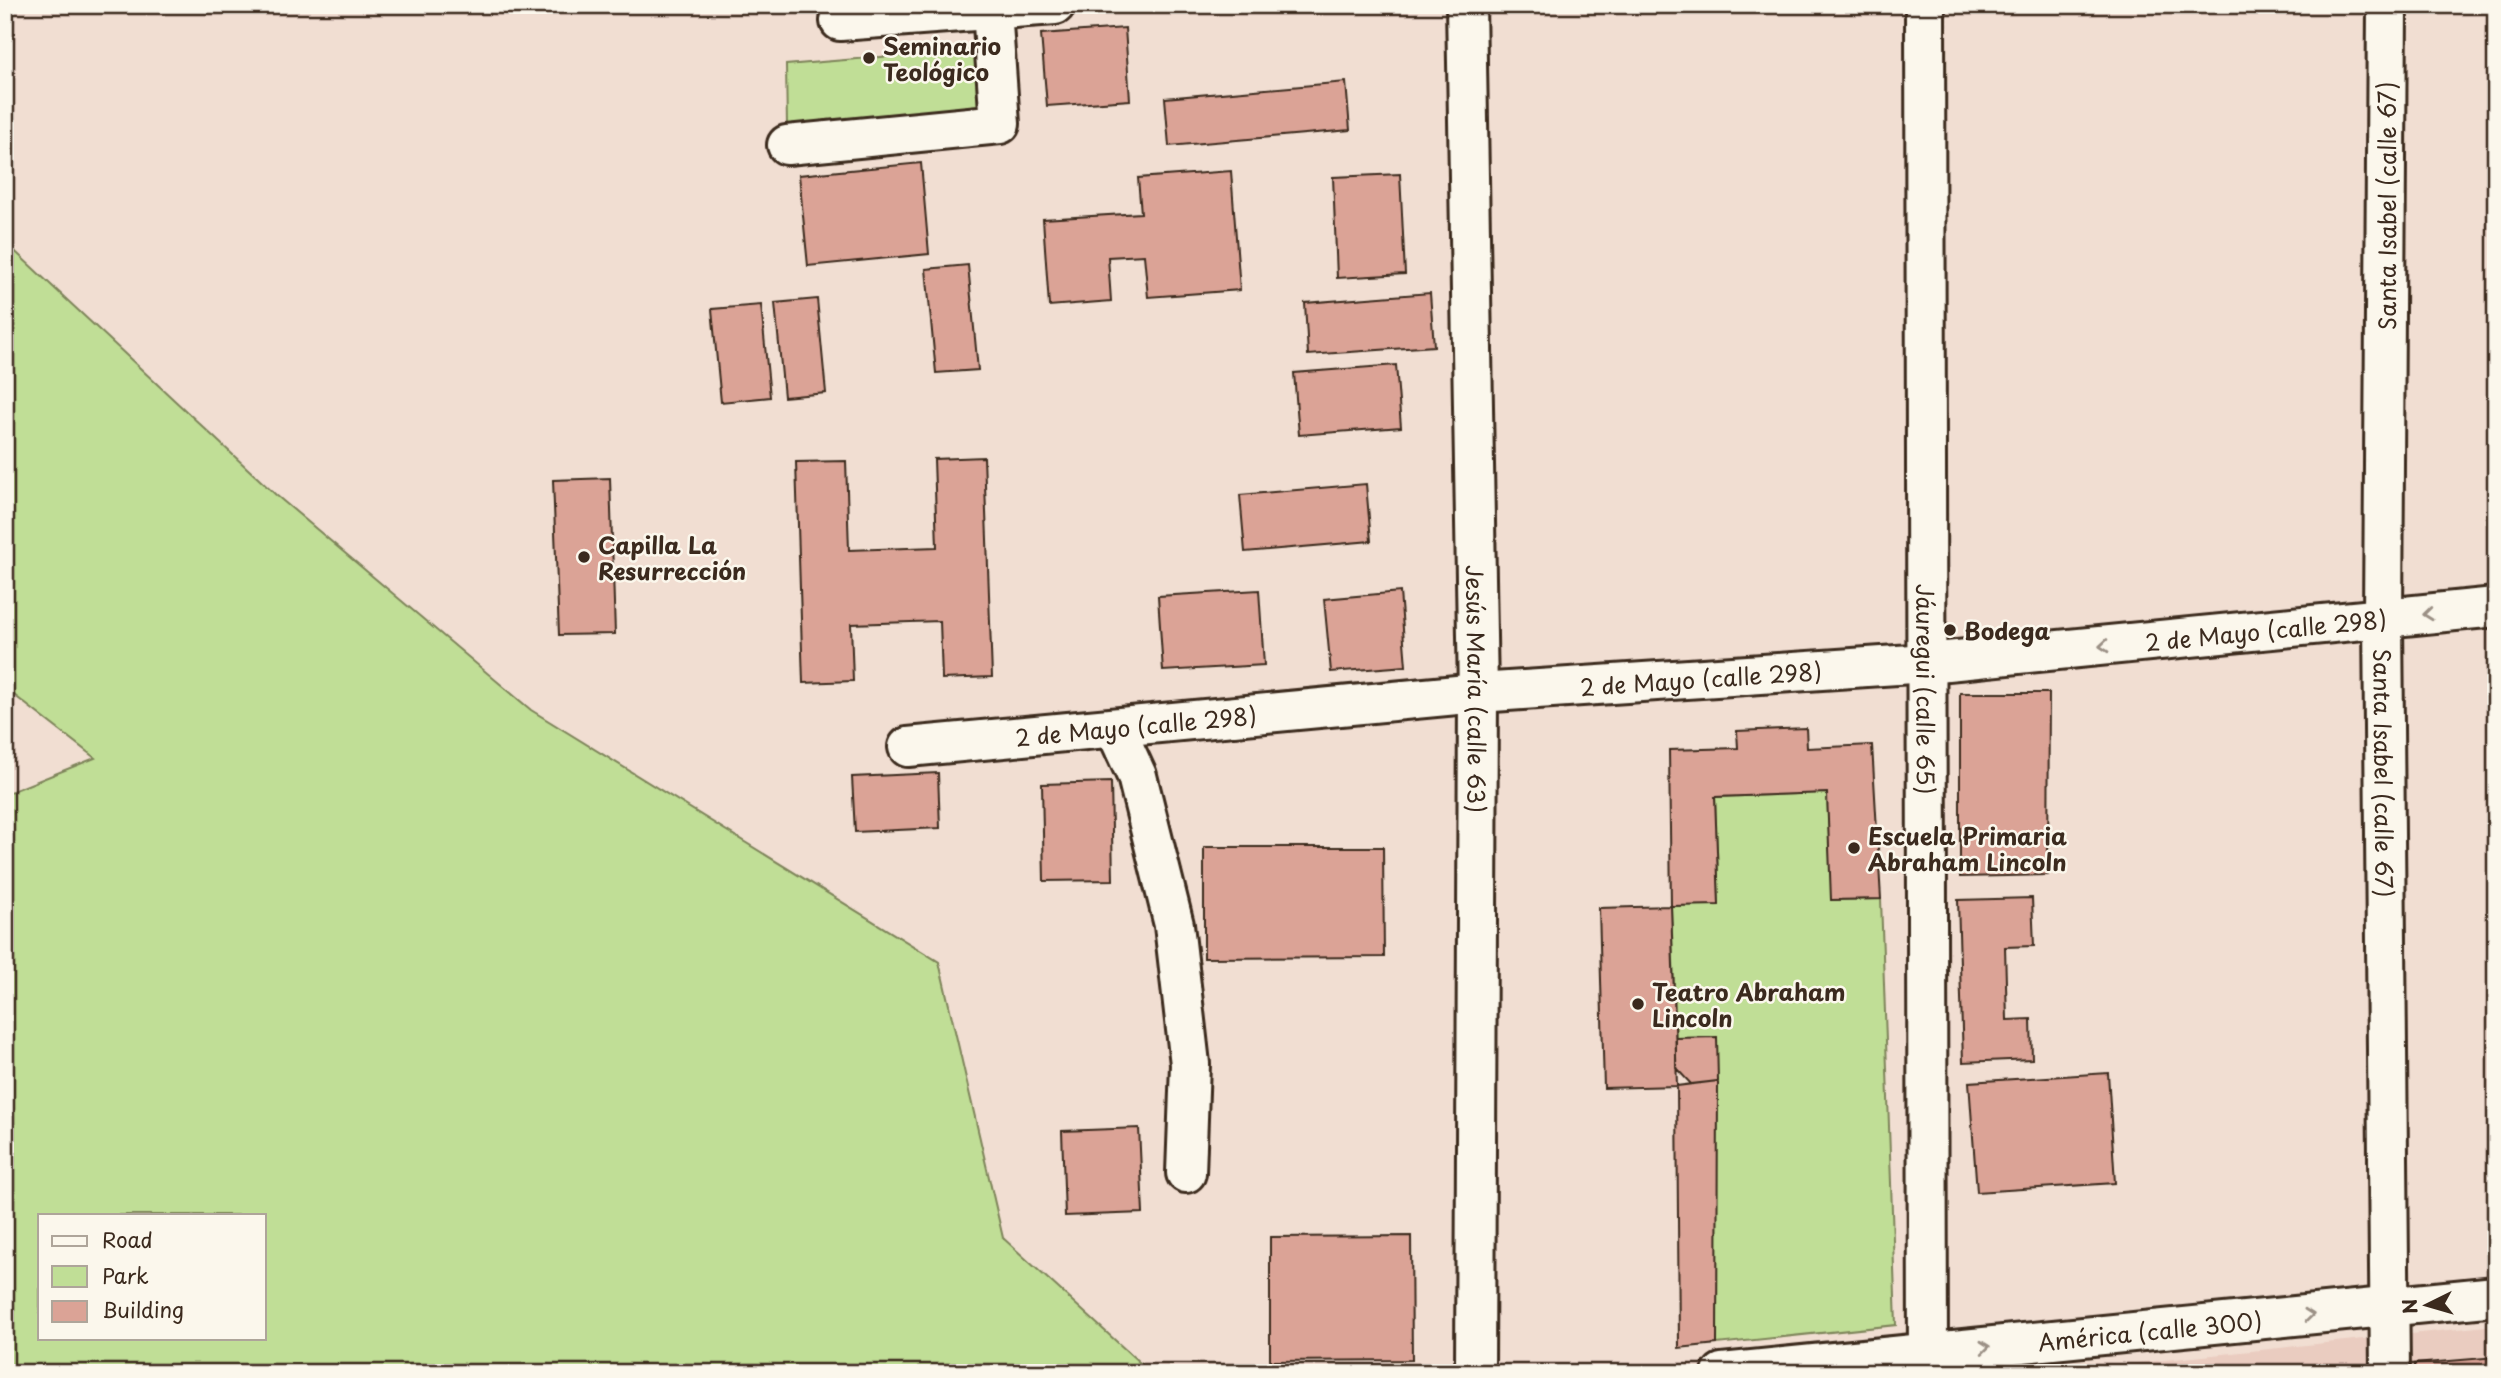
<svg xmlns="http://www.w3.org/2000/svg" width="2501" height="1378" viewBox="0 0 2501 1378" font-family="'Playpen Sans',sans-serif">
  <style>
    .built { fill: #eaccc0 }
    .green { fill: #c0de96; stroke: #7e845a; stroke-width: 2; fill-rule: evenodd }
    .building { fill: #dba396; stroke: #3b2a1e; stroke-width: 2 }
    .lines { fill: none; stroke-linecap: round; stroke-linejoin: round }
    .minor-casing { stroke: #3b2a1e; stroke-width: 44 }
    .minor { stroke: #fbf7ec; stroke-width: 38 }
    .oneway { stroke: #9b9085 }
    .poi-dot { fill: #3b2a1e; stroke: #fbf7ec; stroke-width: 2.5 }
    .labels { text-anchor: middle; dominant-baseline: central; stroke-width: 5; stroke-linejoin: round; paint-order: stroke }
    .poi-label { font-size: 23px; font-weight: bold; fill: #3b2a1e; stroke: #fbf7ec; text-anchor: start }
    .street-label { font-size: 23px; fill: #3b2a1e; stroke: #fbf7ec }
  </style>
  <rect width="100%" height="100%" fill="#f1ded2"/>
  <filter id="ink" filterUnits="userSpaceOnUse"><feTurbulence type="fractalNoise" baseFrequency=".0143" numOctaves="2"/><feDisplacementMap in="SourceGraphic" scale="14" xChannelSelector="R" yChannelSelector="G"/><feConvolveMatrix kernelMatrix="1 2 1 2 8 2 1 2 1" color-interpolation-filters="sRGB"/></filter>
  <g filter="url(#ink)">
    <path class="built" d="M2496,1325V1373H2127V1364Z"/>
    <path class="green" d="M988,48L990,111L787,126L786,65Z
      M5,242L276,495L531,710L939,962L1003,1238L1151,1373H5V794L95,758L5,688ZM40,1215H264V1338H40Z
      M1827,793L1832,900L1881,899L1896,1325L1717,1344V1038H1676L1671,906L1719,904L1715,797Z"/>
    <path class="building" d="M1125,28L1130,100L1047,106L1041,34Z
      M1346,82L1350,130L1169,146L1165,98Z
      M921,163L929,254L808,266L799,175Z
      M1231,171L1240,290L1148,297L1144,255L1108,257L1111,301L1049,306L1043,219L1141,213L1138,178Z
      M1400,174L1405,274L1337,278L1333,177Z
      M968,265L978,370L936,373L926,269Z
      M1430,293L1434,346L1308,355L1305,303Z
      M817,299L826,393L784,397L775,303Z
      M761,305L770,397L721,402L712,309Z
      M1396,365L1401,427L1299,435L1294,373Z
      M984,457L992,677L942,679L940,621L851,624L853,681L803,683L796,462L846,461L849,550L937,547L934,459Z
      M610,478L615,634L559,635L553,480Z
      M1366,484L1371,541L1245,552L1240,495Z
      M1259,590L1264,665L1163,671L1158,596Z
      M1400,592L1406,666L1331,672L1324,599Z
      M1960,693H2049L2048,875L1960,877Z
      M1806,728L1807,748L1872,745L1881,899L1831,900L1827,793L1715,797L1719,905L1671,906L1669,750L1738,748L1737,731Z
      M938,773L940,828L855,832L852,777Z
      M1111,782L1113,880L1044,881L1042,784Z
      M1204,847H1383L1384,957L1204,958Z
      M2032,898L2034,946L2005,947L2007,1020L2031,1019L2032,1059L1963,1062L1958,900Z
      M1671,906L1677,1086L1604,1088L1599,908Z
      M1717,1037L1718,1081L1691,1084L1676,1068V1038Z
      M2108,1073L2115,1183L1977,1192L1969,1082Z
      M1718,1081L1717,1344L1679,1348L1677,1086Z
      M1139,1128L1143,1213L1065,1216L1062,1131Z
      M1411,1236L1412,1360L1270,1361V1237Z
      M2496,1357V1373H2415V1364Z"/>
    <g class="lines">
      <g class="minor-casing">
        <g id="minor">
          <path id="s1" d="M1466,5L1478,693L1475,1373"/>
          <path id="s2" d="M1925,5L1928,1373"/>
          <path id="s3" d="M2387,5L2383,619L2390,1373"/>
          <path d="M840,21L1055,5"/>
          <path d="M787,145L1000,124L992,10"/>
          <path d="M1115,728L1137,776L1174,925L1190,1064L1186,1173"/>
          <path id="s4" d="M908,747L1478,693L1927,663L2496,607"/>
          <path id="s5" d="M1722,1373L2496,1296"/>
        </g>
      </g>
      <use href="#minor" class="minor"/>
    </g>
    <defs><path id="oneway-chevron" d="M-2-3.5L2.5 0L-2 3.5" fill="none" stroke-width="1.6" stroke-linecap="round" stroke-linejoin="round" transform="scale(1.75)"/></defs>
    <g class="oneway">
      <use href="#oneway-chevron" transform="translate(2428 614) rotate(174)"/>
      <use href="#oneway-chevron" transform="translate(2104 646) rotate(175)"/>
      <use href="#oneway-chevron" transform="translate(2309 1315) rotate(-6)"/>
      <use href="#oneway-chevron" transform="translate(1985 1347) rotate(-6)"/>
    </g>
  </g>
  <g class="poi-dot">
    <circle cx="869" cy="58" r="7"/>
    <circle cx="584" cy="557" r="7"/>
    <circle cx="1950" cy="630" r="7"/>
    <circle cx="1854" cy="848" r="7"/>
    <circle cx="1638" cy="1004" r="7"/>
  </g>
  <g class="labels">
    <g class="poi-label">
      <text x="883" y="45">Seminario<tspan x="883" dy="26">Teológico</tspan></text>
      <text x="598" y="544">Capilla La<tspan x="598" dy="26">Resurrección</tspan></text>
      <text x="1964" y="630">Bodega</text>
      <text x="1868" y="835">Escuela Primaria<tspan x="1868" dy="26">Abraham Lincoln</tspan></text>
      <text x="1652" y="991">Teatro Abraham<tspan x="1652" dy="26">Lincoln</tspan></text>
    </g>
    <g class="street-label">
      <text transform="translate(2386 206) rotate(-90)">Santa Isabel (calle 67)</text>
      <text stroke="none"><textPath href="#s4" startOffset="1363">2 de Mayo (calle 298)</textPath></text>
      <text stroke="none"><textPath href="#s4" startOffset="796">2 de Mayo (calle 298)</textPath></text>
      <text stroke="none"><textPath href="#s1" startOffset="684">Jesús María (calle 63)</textPath></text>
      <text stroke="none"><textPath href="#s2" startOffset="684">Jáuregui (calle 65)</textPath></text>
      <text stroke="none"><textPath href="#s4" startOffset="229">2 de Mayo (calle 298)</textPath></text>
      <text stroke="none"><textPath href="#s3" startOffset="768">Santa Isabel (calle 67)</textPath></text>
      <text stroke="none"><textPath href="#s5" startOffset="430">América (calle 300)</textPath></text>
    </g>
  </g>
  <rect width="2501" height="1378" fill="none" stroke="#fbf7ec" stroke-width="28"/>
  <rect x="14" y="14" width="2473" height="1350" fill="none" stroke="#3b2a1e" stroke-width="2.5" filter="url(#ink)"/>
  <rect x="38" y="1214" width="228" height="126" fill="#fbf7ec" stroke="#aea59a" stroke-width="2"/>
  <rect x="52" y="1236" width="35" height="10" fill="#fbf7ec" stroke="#aea59a" stroke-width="2"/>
  <text x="102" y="1248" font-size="21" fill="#3b2a1e">Road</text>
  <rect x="52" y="1266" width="35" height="21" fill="#c0de96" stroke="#aea59a" stroke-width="2"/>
  <text x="102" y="1284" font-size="21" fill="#3b2a1e">Park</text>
  <rect x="52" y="1301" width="35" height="21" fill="#dba396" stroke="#aea59a" stroke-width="2"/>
  <text x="102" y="1318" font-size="21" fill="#3b2a1e">Building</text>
  <g transform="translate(2427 1305) rotate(265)" stroke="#fbf7ec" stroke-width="5" paint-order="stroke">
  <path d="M0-5L12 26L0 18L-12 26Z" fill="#3b2a1e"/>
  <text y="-10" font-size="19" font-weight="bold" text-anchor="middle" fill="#3b2a1e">N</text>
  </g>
</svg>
